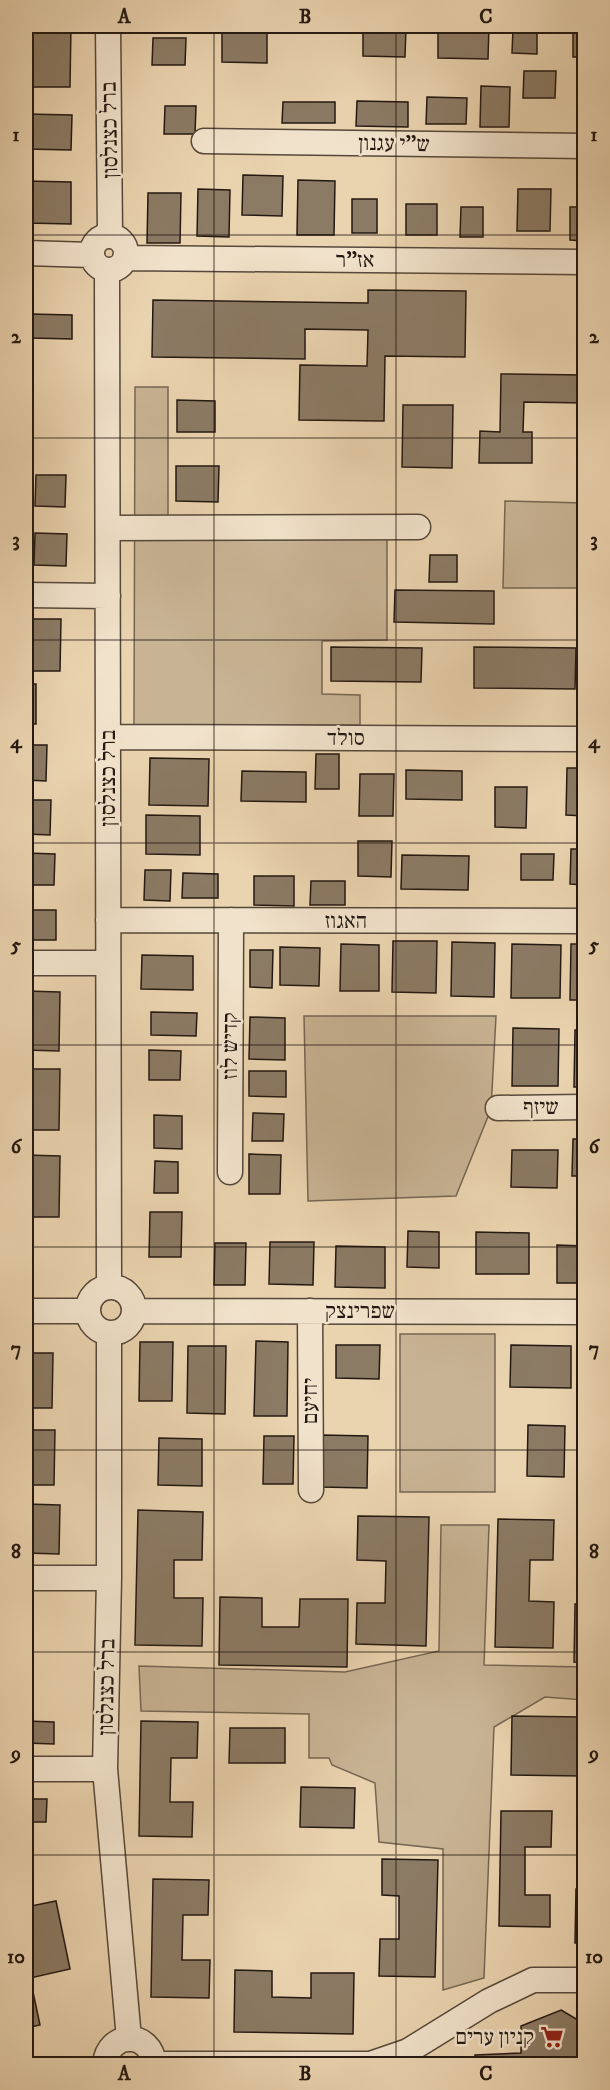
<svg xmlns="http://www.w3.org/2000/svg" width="610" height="2090" viewBox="0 0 610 2090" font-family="'IM FELL DW Pica','Frank Ruhl Libre',serif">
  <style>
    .green { fill: #c8b394; stroke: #766653; stroke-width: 1.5 }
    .building { fill: #8b7a64; stroke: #241912; stroke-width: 1.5 }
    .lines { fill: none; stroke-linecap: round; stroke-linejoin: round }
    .minor-casing { stroke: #564839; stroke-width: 27 }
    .minor { stroke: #f1e2cb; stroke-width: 24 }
    .grid { fill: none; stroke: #241912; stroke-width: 1.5; stroke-opacity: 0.55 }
    .labels { text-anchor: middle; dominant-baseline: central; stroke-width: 5; stroke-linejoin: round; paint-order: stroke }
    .street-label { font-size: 22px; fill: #241912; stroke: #f1e2cb }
    .poi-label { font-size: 22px; fill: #241912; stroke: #f1e2cb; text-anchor: end }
    .neatline { fill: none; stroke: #241912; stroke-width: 2 }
    .grid-label { font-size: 20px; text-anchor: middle; font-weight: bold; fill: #241912 }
  </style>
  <rect width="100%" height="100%" fill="#ead3af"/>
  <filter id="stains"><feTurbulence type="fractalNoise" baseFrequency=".00333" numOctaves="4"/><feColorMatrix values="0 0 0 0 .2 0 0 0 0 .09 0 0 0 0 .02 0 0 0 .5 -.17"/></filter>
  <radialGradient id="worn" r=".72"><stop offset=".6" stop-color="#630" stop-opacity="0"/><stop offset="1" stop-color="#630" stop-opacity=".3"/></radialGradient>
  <path class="green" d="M135,387H168V535H387V640L322,641V694L360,695V725H134Z
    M505,501L584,503V588H503Z
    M304,1016H496L491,1109L456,1196L308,1201Z
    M400,1334H495V1492H400Z
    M441,1525H489L484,1665L584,1667V1700L545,1697L494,1727L484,1978L443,1990V1849L379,1842L375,1783L332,1765L329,1758H309V1714L141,1711L139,1666L345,1672L439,1651Z"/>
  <path class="building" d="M30,26H71L70,87H28Z
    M222,26H267V63L222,62Z
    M363,26L406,27L405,57L363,56Z
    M438,26H489L488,59L438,58Z
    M513,29H537V54L512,53Z
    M573,29H584V57H573Z
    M153,38H186L185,65H152Z
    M524,71H556L555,98H523Z
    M481,86L510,87L509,127H480Z
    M427,97L467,98L466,124H426Z
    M357,101L408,102V127L356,126Z
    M283,102H335V123H282Z
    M165,106H196L195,134H164Z
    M26,114L72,115L71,150L26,149Z
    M243,175L283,176L282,216L242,215Z
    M298,180L335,181L334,235H297Z
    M26,181L71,182V224L26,223Z
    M198,189L230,190L229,237L197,236Z
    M518,189H551L550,231H517Z
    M148,193H181L180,243H147Z
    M352,199H377V233H352Z
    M406,204H437V235H406Z
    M461,207H483V237H460Z
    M570,207H584V241L570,240Z
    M368,290L466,291L465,357L385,356L384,421L299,420L300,365L367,366L368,330L305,329V359L152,357L153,300L368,303Z
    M31,314L72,315V339L30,338Z
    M26,363H33L32,396H26Z
    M501,374L584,375V403L524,402L523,432H532V463H479L480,431L500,432Z
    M177,400L215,401V432H177Z
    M403,405H453L452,468L402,467Z
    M176,466H219L218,502L176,501Z
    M36,475H66L65,507L35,506Z
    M35,533L67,534L66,566L34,565Z
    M430,555H457V582H429Z
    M395,590L494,591V624L394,622Z
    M26,619H61L60,671H26Z
    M331,647L422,648L421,682L331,681Z
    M474,647L576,648L575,689L474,688Z
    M26,684H36V724H26Z
    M26,745H47L46,781L26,780Z
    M316,754H339V789H315Z
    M150,758L209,759L208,806L149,805Z
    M567,768H584V816L566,815Z
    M406,770L462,771V800L406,799Z
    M242,771L306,772V802L241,801Z
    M360,774H394L393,816H359Z
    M495,787H527L526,828L495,827Z
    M26,800H51L50,835L26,834Z
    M146,815L200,816V855L146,854Z
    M358,841H392L391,877L358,876Z
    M571,849H584V885L570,884Z
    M26,853L55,854L54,885H26Z
    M521,854H554L553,880H521Z
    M402,855L469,856L468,890L401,889Z
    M145,870H171L170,901L144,900Z
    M183,873L218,874V898H182Z
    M254,876H294V906L254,905Z
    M311,881H345V905H310Z
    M26,910H56V940H26Z
    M393,941H437L436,993L392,992Z
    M452,942L495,943L494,997L451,996Z
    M341,944L379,945V991H340Z
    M512,944L561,945L560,998H511Z
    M571,944H584V1000H570Z
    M280,947L320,948L319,986L280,985Z
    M250,950H273L272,988L250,987Z
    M142,955L193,956V990L141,989Z
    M26,991L60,992L59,1051L26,1050Z
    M151,1012L197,1013L196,1036L151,1035Z
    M250,1017L285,1018V1060L249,1059Z
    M513,1028L559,1029L558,1086H512Z
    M575,1030L584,1031V1087H574Z
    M149,1050L181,1051L180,1080H149Z
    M26,1069H60L59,1130H26Z
    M249,1071H286V1097L249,1096Z
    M253,1113L284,1114L283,1141H252Z
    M154,1115L182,1116V1149L154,1148Z
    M573,1139H584V1176H572Z
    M512,1150H558L557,1188L511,1187Z
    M249,1154L281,1155L280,1194H249Z
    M26,1155L60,1156L59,1217H26Z
    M155,1161L178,1162V1193H154Z
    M150,1212H182L181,1257H149Z
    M408,1231L439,1232V1268L407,1267Z
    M476,1232L529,1233V1274H476Z
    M270,1242H314L313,1285L269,1284Z
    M215,1243H246L245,1285H214Z
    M557,1245L584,1246V1283H557Z
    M336,1246L385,1247V1288L335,1287Z
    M256,1341L288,1342L287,1416H254Z
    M140,1342H173L172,1401H139Z
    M336,1345H380L379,1379L336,1378Z
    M511,1345L571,1346V1388L510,1387Z
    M188,1346H226L225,1414L187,1413Z
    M26,1353H53L52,1408H26Z
    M528,1425L565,1426L564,1477L527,1476Z
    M26,1430H55L54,1485H26Z
    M322,1435L368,1436L367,1488L321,1487Z
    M264,1436H294L293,1484H263Z
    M159,1438L202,1439V1486L158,1485Z
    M26,1504L60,1505L59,1554L26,1553Z
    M138,1510L203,1512L202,1560H174V1598H203L202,1646L135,1645Z
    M358,1516L429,1517L426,1646L356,1644L357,1603H385L386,1561L357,1560Z
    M498,1519L554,1520L553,1560H530L529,1601L554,1602L553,1648L495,1647Z
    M220,1597L262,1598V1627H299L300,1599H348L347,1667L219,1665Z
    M575,1604H584V1663L574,1662Z
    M512,1716L582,1717L581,1776L511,1775Z
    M26,1721L54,1722V1744L26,1743Z
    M141,1721L198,1722L197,1758H171L170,1802H193L192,1837L139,1836Z
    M230,1728H285V1763H229Z
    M301,1787L355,1788L354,1828L300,1827Z
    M26,1799H47L46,1822H26Z
    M501,1811H552L551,1847H525V1895H550V1927L499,1926Z
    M382,1859L438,1860L435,1977L379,1976L380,1939H399V1896L382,1895Z
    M153,1879L209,1880L208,1915H183L182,1960H210L209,1998L151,1997Z
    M576,1889H584V1943H575Z
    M56,1901L70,1969L30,1978L40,2025L26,2028V1907Z
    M235,1970L272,1971V1997L311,1998V1973H354L353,2034L234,2032Z
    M561,2010L583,2023L584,2064H474L475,2055L521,2053V2026Z"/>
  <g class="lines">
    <g class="minor-casing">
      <path id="minor" d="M108,26L110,235
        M204,141L584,146
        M92 253a17 17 0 1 1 34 0a17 17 0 1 1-34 0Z
        M26,253L91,255
        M125,258L584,262
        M107,270L109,1287
        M108,528L418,527
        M26,595L108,596
        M108,737L584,739
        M108,920L584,921
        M26,963H108
        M498,1108L584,1107
        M230,1172L231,920
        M88 1310a23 23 0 1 1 46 0a23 23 0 1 1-46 0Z
        M26,1311H88
        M135,1311L584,1312
        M310,1311L311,1490
        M109,1334V1578L105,1769L129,2039
        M26,1578H109
        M26,1769H105
        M105,2064C108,2031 151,2030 154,2064
        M154,2064H370L408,2051L489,2001L533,1980H584"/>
    </g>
    <use href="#minor" class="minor"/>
  </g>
  <path class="grid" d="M214,26V2064M396,26V2064M26,235H584M26,438H584M26,640H584M26,843H584M26,1045H584M26,1247H584M26,1450H584M26,1652H584M26,1855H584"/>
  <defs>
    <g id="supermarket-bare" transform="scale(1.8)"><path d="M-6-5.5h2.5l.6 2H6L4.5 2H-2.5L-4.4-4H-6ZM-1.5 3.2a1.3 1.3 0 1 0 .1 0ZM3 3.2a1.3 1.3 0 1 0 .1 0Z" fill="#8f2418" stroke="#f1e2cb" stroke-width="2.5" paint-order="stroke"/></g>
  </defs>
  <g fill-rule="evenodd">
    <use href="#supermarket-bare" x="552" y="2037"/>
  </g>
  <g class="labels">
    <g class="street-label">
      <text transform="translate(110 130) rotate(-91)">ברל כצנלסון</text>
      <text transform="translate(394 144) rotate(1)">ש"י עגנון</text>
      <text x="355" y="260">אז"ר</text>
      <text x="346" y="738">סולד</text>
      <text transform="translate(108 778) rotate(-90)">ברל כצנלסון</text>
      <text x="346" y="921">האגוז</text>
      <text transform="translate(230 1046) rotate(-90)">קדיש לוז</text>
      <text x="541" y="1107">שיזף</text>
      <text x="360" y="1311">שפרינצק</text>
      <text transform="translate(310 1401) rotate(-90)">יחיעם</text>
      <text transform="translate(107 1687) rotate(-89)">ברל כצנלסון</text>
    </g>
    <g class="poi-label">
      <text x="534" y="2037">קניון ערים</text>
    </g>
  </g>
  <rect width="610" height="2090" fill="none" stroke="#ead3af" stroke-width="66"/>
  <rect x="33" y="33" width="544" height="2024" class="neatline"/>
  <g class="grid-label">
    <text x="124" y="23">A</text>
    <text x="305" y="23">B</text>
    <text x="486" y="23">C</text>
    <text x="16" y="141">1</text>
    <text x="594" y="141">1</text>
    <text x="16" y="343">2</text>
    <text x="594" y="343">2</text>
    <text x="16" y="546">3</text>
    <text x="594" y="546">3</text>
    <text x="16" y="748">4</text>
    <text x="594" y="748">4</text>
    <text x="16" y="951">5</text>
    <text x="594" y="951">5</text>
    <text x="16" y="1153">6</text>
    <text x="594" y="1153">6</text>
    <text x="16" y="1355">7</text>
    <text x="594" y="1355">7</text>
    <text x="16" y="1558">8</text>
    <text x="594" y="1558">8</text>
    <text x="16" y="1760">9</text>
    <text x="594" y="1760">9</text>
    <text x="16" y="1963">10</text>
    <text x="594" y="1963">10</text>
    <text x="124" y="2080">A</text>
    <text x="305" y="2080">B</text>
    <text x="486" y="2080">C</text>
  </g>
  <rect width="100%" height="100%" filter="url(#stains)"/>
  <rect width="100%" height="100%" fill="url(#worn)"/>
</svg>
